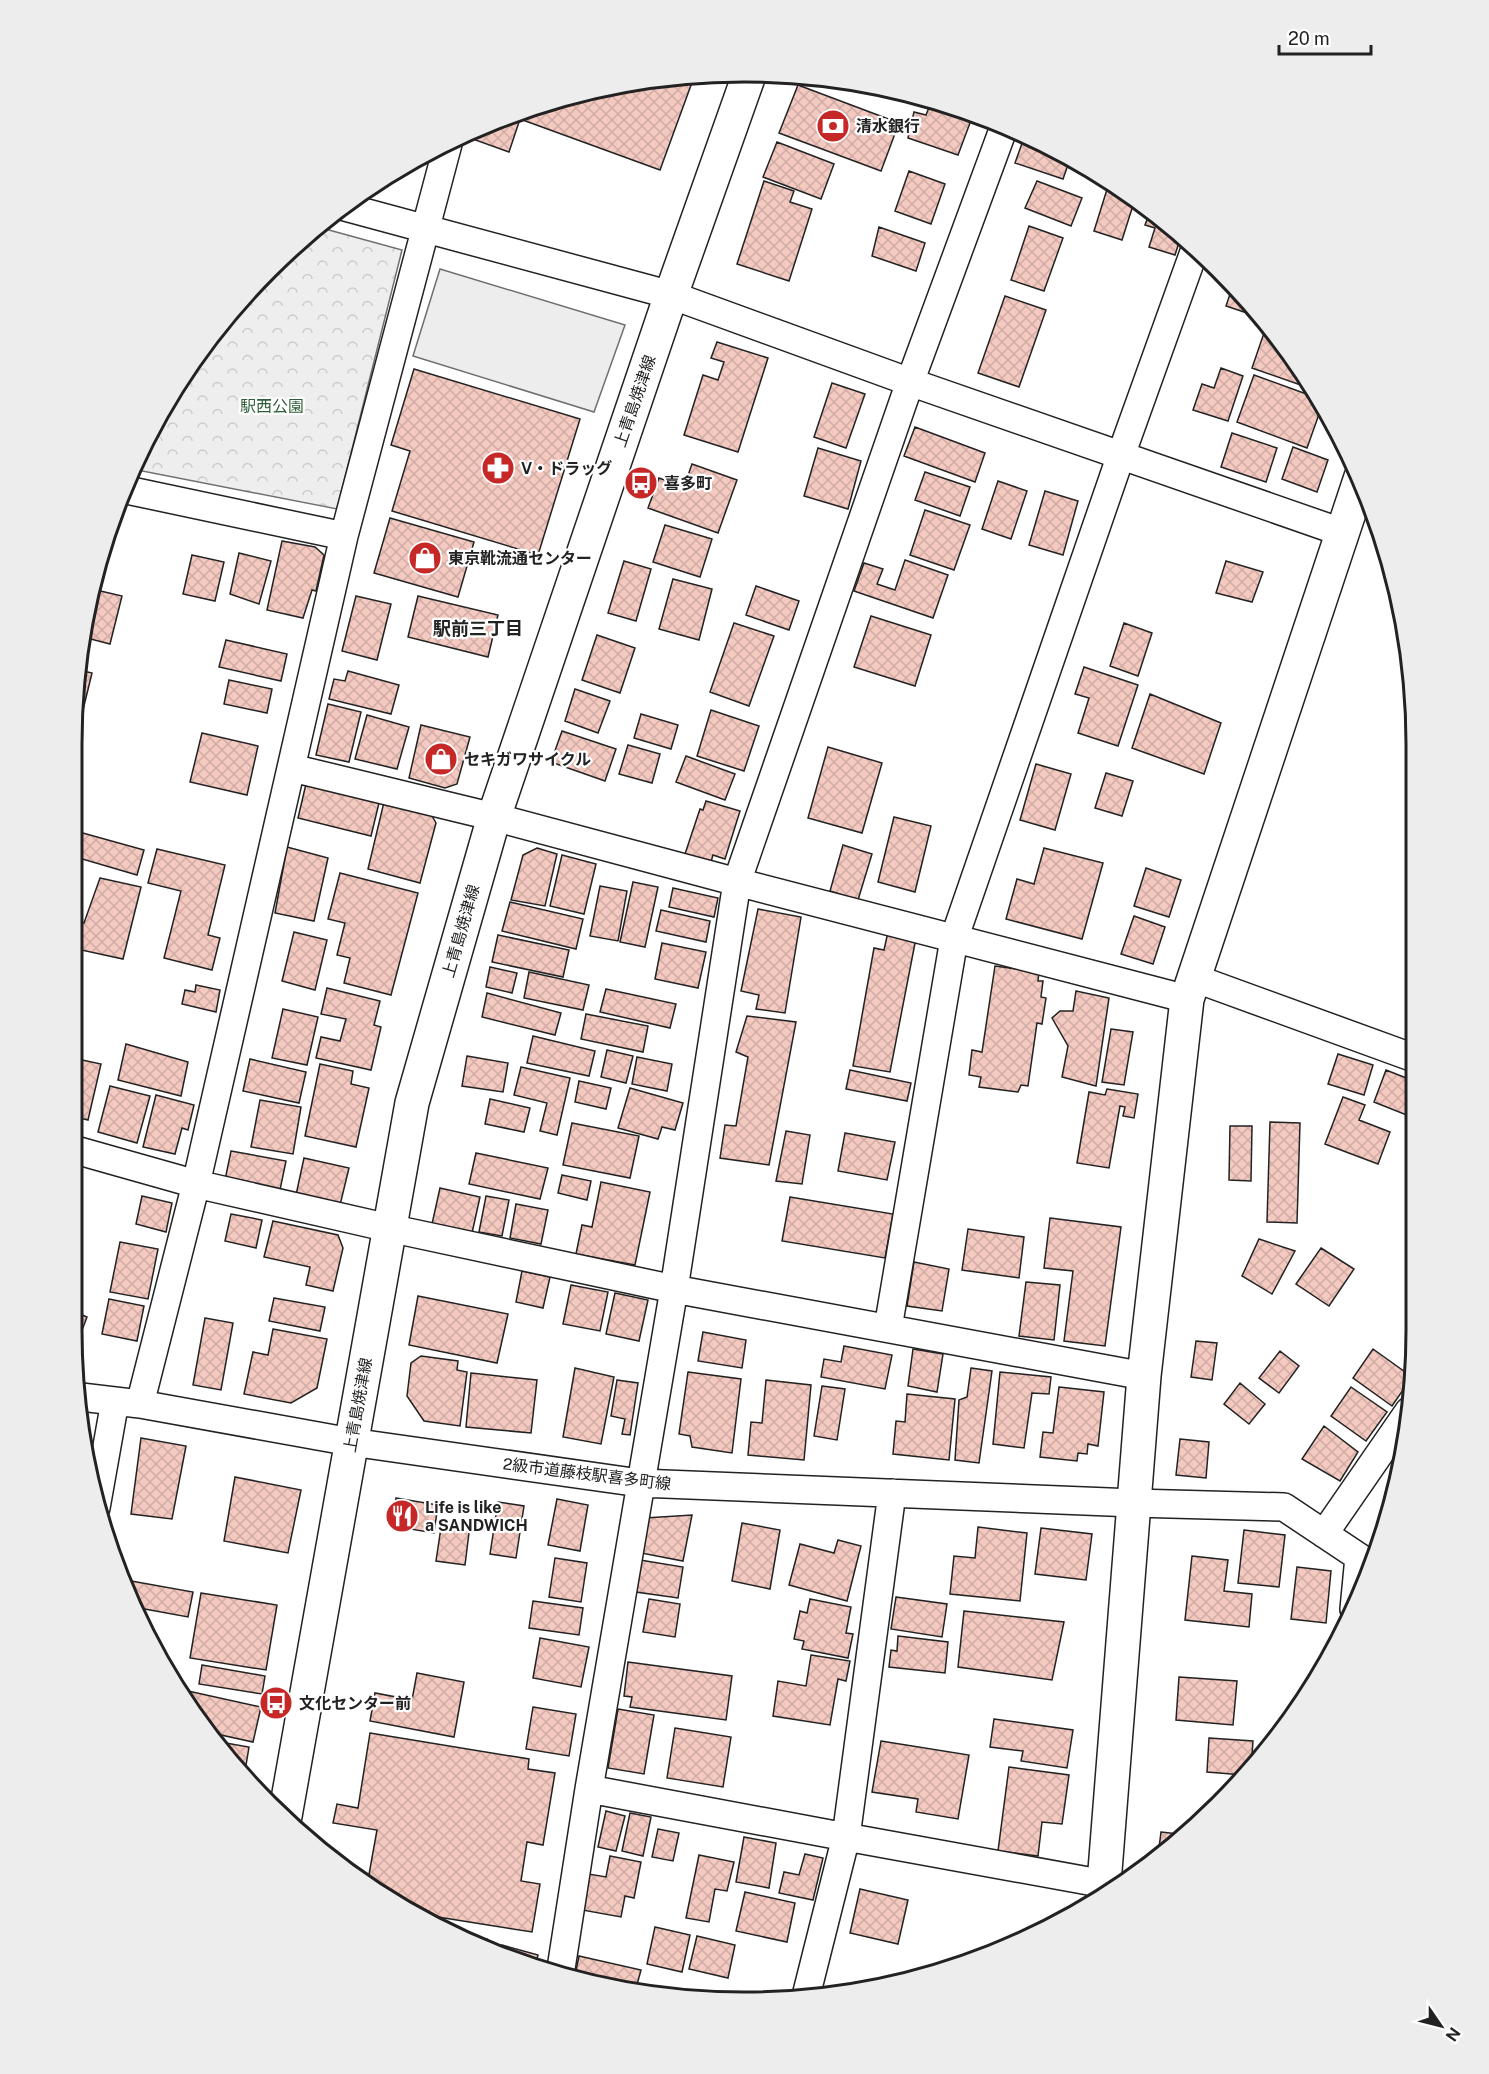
<svg xmlns="http://www.w3.org/2000/svg" width="1489" height="2074" viewBox="0 0 1489 2074" font-family="'Public Sans','Noto Sans JP',sans-serif">
  <style>
    .park { fill: url(#park-crowns); stroke: #6f6f6f; stroke-width: 1.5 }
    .parking { fill: #ededed; stroke: #6f6f6f; stroke-width: 1.5 }
    .building { fill: url(#building-cross-hatch); stroke: #222; stroke-width: 1.5 }
    .lines { fill: none; stroke-linecap: round; stroke-linejoin: round }
    .minor-casing { stroke: #222; stroke-width: 30 }
    .tertiary-casing { stroke: #222; stroke-width: 36 }
    .secondary-casing { stroke: #222; stroke-width: 36 }
    .minor { stroke: #fff; stroke-width: 27 }
    .tertiary { stroke: #fff; stroke-width: 33 }
    .secondary { stroke: #fff; stroke-width: 33 }
    .labels { text-anchor: middle; dominant-baseline: central; stroke-width: 4.5; stroke-linejoin: round; paint-order: stroke }
    .poi-label { font-size: 16px; font-weight: bold; fill: #222; stroke: #fff; text-anchor: start }
    .street-label { font-size: 16px; fill: #222; stroke: #fff }
    .park-label { font-size: 16px; fill: #2f5e38; stroke: #fff }
    .neighbourhood-label { font-size: 18px; font-weight: bold; fill: #222; stroke: #fff }
    .rim { fill: none; stroke: #222; stroke-width: 3 }
  </style>
  <defs>
    <pattern id="park-crowns" width="20" height="18" patternUnits="userSpaceOnUse" patternTransform="scale(1.5)"><rect width="20" height="18" fill="#eee"/><path d="M2 6a3 3 0 1 1 6 0M12 15a3 3 0 1 1 6 0" fill="none" stroke="#ccc"/></pattern>
    <pattern id="building-cross-hatch" width="8" height="8" patternUnits="userSpaceOnUse" patternTransform="scale(1.5)"><rect width="8" height="8" fill="#f3c9c0"/><path d="M0 0l8 8M0 8l8-8" fill="none" stroke="#d0aca5"/></pattern>
  </defs>
  <rect width="100%" height="100%" fill="#fff"/>
  <path class="park" d="M318,227L402,250L337,509L132,469L162,408L239,301L301,239Z"/>
  <path class="parking" d="M440,269L625,325L594,412L413,356Z"/>
  <path class="building" d="M694,77L660,170L520,119L509,152L467,137L529,108L657,78Z
    M798,85L899,123L881,171L779,133Z
    M932,100L973,115L958,155L908,138L914,112L926,115Z
    M1025,135L1042,142L1070,159L1063,179L1015,163Z
    M777,142L834,164L821,199L763,177Z
    M909,171L945,184L931,224L895,211Z
    M764,181L794,191L790,202L812,209L789,281L737,264Z
    M1037,181L1082,198L1071,226L1025,208Z
    M1109,183L1135,199L1122,240L1094,231Z
    M1151,209L1181,236L1175,255L1149,247L1155,228L1145,225Z
    M1029,226L1063,238L1044,291L1011,280Z
    M879,227L925,243L916,271L872,256Z
    M1233,285L1250,301L1262,318L1226,306Z
    M1005,296L1046,310L1019,387L978,373Z
    M1264,333L1276,338L1312,389L1252,368Z
    M717,342L768,358L738,452L684,435L703,375L718,380L724,362L711,358Z
    M1221,368L1243,376L1228,421L1193,410L1202,384L1214,388Z
    M414,369L580,419L538,555L392,511L410,451L391,445Z
    M1254,375L1320,399L1323,403L1307,448L1237,422Z
    M832,383L865,394L846,448L814,437Z
    M915,427L985,453L975,482L904,456Z
    M1232,433L1277,448L1266,482L1221,467Z
    M1293,447L1328,460L1317,492L1282,479Z
    M818,448L861,461L848,509L804,496Z
    M692,464L737,480L718,533L648,508L659,478L684,487Z
    M925,472L970,487L960,516L915,500Z
    M998,481L1027,491L1011,539L982,529Z
    M1045,491L1078,501L1063,555L1029,545Z
    M925,510L970,525L954,570L910,555Z
    M390,518L474,542L458,597L374,573Z
    M665,525L712,539L700,577L653,562Z
    M282,541L315,547L324,555L316,591L312,590L303,618L267,610Z
    M239,553L271,561L259,604L230,594Z
    M192,555L224,562L215,601L183,594Z
    M905,560L948,575L933,618L854,591L864,563L883,569L877,584L895,590Z
    M624,561L651,569L636,621L608,613Z
    M1226,561L1263,572L1252,602L1216,593Z
    M673,579L712,589L699,640L659,629Z
    M756,586L799,601L789,630L746,615Z
    M92,589L122,596L110,644L83,637L85,613Z
    M356,596L391,604L377,660L342,651Z
    M418,596L498,615L488,657L408,637Z
    M871,616L931,635L915,686L854,667Z
    M734,623L774,636L749,706L710,692Z
    M1124,623L1152,633L1138,676L1110,666Z
    M597,635L635,648L620,693L582,680Z
    M226,640L287,654L281,681L219,667Z
    M1084,667L1138,685L1118,746L1078,733L1089,698L1075,694Z
    M79,670L92,673L72,755V744Z
    M348,671L399,685L391,714L329,699L334,679L345,681Z
    M229,680L272,689L267,713L224,704Z
    M575,689L610,701L598,733L565,721Z
    M1150,694L1221,723L1204,774L1132,748Z
    M328,704L361,712L349,762L316,755Z
    M711,710L759,726L744,771L697,756Z
    M641,714L678,725L671,749L634,738Z
    M367,715L409,727L397,769L355,759Z
    M421,725L470,737L457,784L445,788L409,778Z
    M562,731L616,749L605,781L551,762Z
    M202,733L258,746L247,795L190,782Z
    M628,745L660,754L652,783L619,774Z
    M828,747L882,763L862,833L808,818Z
    M686,756L735,774L725,800L676,782Z
    M1036,764L1071,774L1055,830L1020,820Z
    M1106,773L1133,781L1122,816L1095,808Z
    M306,784L379,803L371,836L298,818Z
    M706,801L740,811L725,859L713,855L711,862L685,854L700,809L703,810Z
    M384,802L428,809L436,823L420,883L368,869Z
    M894,817L931,826L915,892L878,882Z
    M72,830L144,850L137,875L72,856Z
    M843,845L872,854L858,900L830,891Z
    M287,847L328,858L314,921L275,913Z
    M537,848L557,854L545,906L511,900L523,855Z
    M1044,848L1103,863L1082,939L1006,919L1017,879L1034,884Z
    M157,849L225,865L208,935L220,938L212,970L164,958L181,891L148,883Z
    M562,855L596,864L584,914L550,906Z
    M1146,868L1181,880L1169,917L1134,906Z
    M340,873L418,893L391,995L344,983L350,958L337,955L345,923L328,919Z
    M100,878L141,887L123,959L72,948V921L84,923Z
    M633,882L658,887L645,947L620,942Z
    M600,886L627,891L618,941L590,936Z
    M673,888L718,898L714,917L669,907Z
    M510,902L583,919L576,949L502,931Z
    M758,909L801,917L785,1013L756,1009L759,995L741,991Z
    M661,910L710,921L706,942L656,931Z
    M1134,916L1165,927L1153,964L1121,954Z
    M294,932L327,940L315,990L282,981Z
    M888,932L916,938L890,1072L853,1066L874,948L884,950Z
    M498,935L569,950L563,977L492,962Z
    M662,943L706,952L698,988L655,979Z
    M995,966L1039,972L1038,981H1043L1041,997L1046,998L1042,1024L1037,1023L1028,1086L1021,1085L1018,1092L979,1087L981,1077L969,1075L972,1050L982,1052Z
    M490,967L517,973L512,993L486,987Z
    M529,972L589,985L583,1010L524,998Z
    M196,985L220,990L216,1012L182,1004L185,990L195,992Z
    M327,988L380,1001L374,1025L381,1027L371,1070L316,1058L321,1037L340,1041L346,1019L321,1014Z
    M606,989L676,1004L670,1028L600,1012Z
    M1076,991L1109,998L1096,1086L1062,1077L1068,1046L1052,1018L1060,1011H1073Z
    M487,993L561,1013L555,1035L482,1017Z
    M283,1009L318,1017L307,1065L272,1058Z
    M586,1014L648,1026L643,1052L581,1039Z
    M747,1016L796,1022L769,1165L720,1158L725,1125L736,1126L748,1057L736,1052Z
    M1111,1029L1133,1032L1124,1085L1102,1082Z
    M533,1036L595,1051L589,1076L527,1063Z
    M126,1044L188,1062L181,1096L118,1080Z
    M607,1050L633,1056L626,1083L601,1077Z
    M1338,1054L1373,1065L1364,1095L1328,1084Z
    M467,1056L508,1063L503,1092L462,1086Z
    M637,1057L672,1064L667,1091L632,1084Z
    M73,1058L101,1064L88,1120L72,1116Z
    M250,1059L306,1072L299,1103L243,1091Z
    M320,1064L353,1071L351,1084L369,1088L356,1147L305,1136Z
    M521,1067L570,1078L557,1135L540,1131L547,1103L514,1095Z
    M850,1070L911,1083L907,1101L846,1089Z
    M1386,1070L1414,1081V1118L1374,1102Z
    M579,1081L611,1088L606,1109L575,1102Z
    M110,1086L150,1096L137,1143L98,1132Z
    M630,1088L683,1103L675,1130L662,1127L658,1139L618,1128Z
    M1107,1089L1138,1094L1134,1118L1123,1116L1125,1107L1120,1106L1109,1168L1077,1163L1089,1092L1105,1095Z
    M156,1095L194,1105L188,1130L182,1128L175,1154L143,1147Z
    M1343,1097L1365,1105L1359,1120L1390,1132L1378,1164L1325,1144Z
    M490,1099L530,1108L524,1132L485,1124Z
    M260,1100L301,1107L293,1154L251,1147Z
    M1270,1122L1300,1123L1297,1223L1267,1222Z
    M572,1123L639,1136L630,1178L563,1165Z
    M1230,1126H1252L1251,1181L1229,1180Z
    M786,1131L810,1135L802,1184L776,1181Z
    M845,1133L895,1142L887,1180L838,1171Z
    M231,1151L286,1161L280,1190L225,1180Z
    M476,1153L548,1168L540,1199L469,1184Z
    M304,1158L349,1168L340,1205L296,1195Z
    M562,1175L591,1181L587,1200L558,1193Z
    M601,1182L650,1192L635,1265L576,1254L582,1225L592,1227Z
    M440,1188L480,1197L472,1233L432,1224Z
    M142,1196L172,1203L166,1232L136,1224Z
    M486,1196L509,1200L502,1236L479,1232Z
    M790,1197L893,1214L885,1258L782,1241Z
    M516,1204L548,1210L541,1244L510,1238Z
    M231,1214L262,1220L256,1248L225,1241Z
    M1050,1218L1121,1227L1105,1346L1064,1341L1073,1271L1044,1268Z
    M273,1221L338,1235L343,1248L333,1291L306,1285L310,1267L264,1257Z
    M968,1229L1024,1237L1019,1278L962,1270Z
    M1259,1239L1295,1251L1272,1294L1242,1276Z
    M120,1242L158,1249L148,1299L110,1292Z
    M1321,1248L1354,1269L1329,1306L1296,1284Z
    M914,1262L949,1269L942,1311L907,1306Z
    M522,1271L550,1277L543,1308L516,1302Z
    M1026,1282L1060,1285L1054,1340L1019,1336Z
    M571,1285L608,1292L600,1331L563,1324Z
    M615,1293L648,1300L639,1341L606,1334Z
    M418,1296L508,1314L497,1363L409,1345Z
    M274,1298L325,1307L320,1331L269,1321Z
    M109,1299L144,1306L137,1341L102,1334Z
    M72,1311L87,1317L75,1349L72,1330Z
    M205,1318L233,1323L221,1390L193,1385Z
    M273,1329L327,1339L317,1388L291,1403L244,1394L253,1352L268,1355Z
    M703,1332L746,1340L742,1368L698,1361Z
    M1196,1341L1217,1343L1212,1380L1191,1377Z
    M844,1346L892,1355L885,1389L821,1377L824,1359L841,1362Z
    M913,1349L943,1354L937,1392L908,1386Z
    M1373,1349L1412,1377L1392,1406L1353,1378Z
    M1280,1351L1299,1366L1279,1393L1259,1378Z
    M421,1356L458,1361L457,1370L467,1372L460,1426L424,1421L407,1396L411,1363Z
    M575,1368L614,1377L601,1444L563,1437Z
    M971,1368L992,1371L979,1463L955,1460L959,1400L967,1397Z
    M688,1372L741,1379L732,1453L692,1447L690,1436L679,1434Z
    M1000,1372L1051,1377L1049,1394L1032,1393L1024,1448L993,1444Z
    M471,1373L537,1380L531,1433L466,1427Z
    M617,1380L638,1383L630,1435L622,1434L625,1419L611,1416Z
    M766,1380L811,1385L804,1460L748,1455L751,1422L762,1423Z
    M1240,1383L1265,1404L1249,1424L1224,1404Z
    M822,1386L845,1389L837,1440L814,1436Z
    M1059,1387L1104,1392L1098,1446L1088,1444L1087,1454L1078,1453L1077,1461L1040,1457L1043,1432L1053,1433Z
    M1351,1387L1387,1412L1366,1441L1331,1416Z
    M907,1394L955,1399L949,1460L893,1454L896,1421L905,1422Z
    M1324,1426L1358,1452L1340,1481L1302,1459Z
    M141,1438L186,1446L172,1519L131,1514Z
    M1180,1439L1209,1442L1206,1478L1176,1475Z
    M235,1477L301,1490L288,1553L224,1541Z
    M396,1498L438,1505L434,1533L392,1526Z
    M557,1499L588,1505L580,1551L548,1545Z
    M498,1502L524,1506L516,1558L490,1554Z
    M692,1515L683,1561L641,1553L645,1518Z
    M442,1521L470,1525L465,1565L436,1561Z
    M742,1523L780,1530L770,1589L732,1581Z
    M978,1527L1027,1533L1020,1601L950,1594L954,1556L975,1558Z
    M1041,1528L1092,1534L1086,1580L1035,1574Z
    M1244,1530L1285,1535L1279,1587L1238,1583Z
    M838,1540L861,1546L847,1601L789,1585L800,1544L834,1553Z
    M1192,1556L1228,1560L1224,1591L1252,1594L1249,1627L1185,1620Z
    M555,1558L587,1563L581,1602L549,1597Z
    M640,1560L683,1567L678,1598L636,1592Z
    M1297,1567L1331,1571L1326,1623L1291,1619Z
    M120,1579L193,1592L188,1617L134,1607Z
    M201,1593L277,1605L266,1670L190,1658Z
    M896,1597L947,1604L942,1637L891,1629Z
    M649,1599L680,1604L675,1637L643,1632Z
    M810,1599L851,1607L846,1633L853,1634L848,1658L802,1649L804,1641L794,1639L800,1611L807,1613Z
    M533,1601L583,1608L579,1635L529,1628Z
    M964,1611L1064,1622L1052,1680L958,1667Z
    M898,1636L948,1642L945,1673L889,1667L891,1650L897,1651Z
    M540,1638L589,1647L581,1687L533,1678Z
    M811,1655L850,1661L846,1681L838,1679L830,1725L773,1716L778,1681L806,1686Z
    M628,1662L732,1676L726,1720L630,1707L632,1697L624,1696Z
    M202,1665L265,1676L262,1694L199,1684Z
    M417,1673L464,1682L454,1737L370,1721L375,1693L412,1700Z
    M1179,1677L1237,1681L1233,1725L1176,1720Z
    M179,1689L261,1707L253,1742L212,1733L185,1703Z
    M533,1707L576,1714L569,1756L526,1749Z
    M618,1709L654,1715L644,1774L608,1768Z
    M994,1719L1073,1730L1067,1768L1021,1761L1023,1751L990,1747Z
    M675,1728L731,1737L723,1787L667,1778Z
    M370,1733L529,1759L528,1769L555,1773L543,1845L527,1842L521,1881L540,1884L532,1932L419,1914L368,1880L377,1830L333,1823L337,1804L358,1808Z
    M1209,1738L1253,1741L1251,1768L1244,1775L1207,1772Z
    M881,1741L969,1755L958,1819L916,1812L918,1799L872,1792Z
    M1263,1741H1276L1262,1756Z
    M220,1742L249,1747L245,1771Z
    M1009,1767L1069,1775L1062,1824L1042,1822L1038,1856L998,1851Z
    M606,1811L625,1816L616,1851L598,1847Z
    M630,1813L651,1817L643,1856L622,1851Z
    M658,1829L679,1833L673,1861L652,1857Z
    M1161,1832L1188,1835L1158,1856Z
    M744,1837L776,1843L769,1888L736,1882Z
    M805,1854L823,1858L813,1900L779,1893L784,1872L799,1875Z
    M699,1855L734,1862L727,1891L715,1889L709,1922L686,1918Z
    M610,1856L641,1862L634,1898L625,1896L621,1917L582,1910L589,1874L606,1877Z
    M860,1889L908,1900L898,1944L850,1933Z
    M745,1892L795,1903L787,1942L736,1931Z
    M655,1927L690,1935L682,1972L647,1964Z
    M460,1934L487,1939L486,1947L460,1937Z
    M697,1936L735,1945L728,1978L689,1969Z
    M502,1945L538,1955L535,1966L500,1953Z
    M579,1956L641,1970L635,1992L574,1980Z"/>
  <g class="lines">
    <g class="minor-casing">
      <path id="minor" d="M1004,127L910,382L737,882L1187,999
        M345,207L671,295L910,382L1341,532
        M122,489L344,536
        M292,768L494,817L737,882L674,1289L589,1789L560,1975
        M1194,978L1414,1058
        M72,1149L196,1184L389,1228L674,1289L1144,1376
        M888,1328L954,939L1121,455L1195,249
        M81,1397L140,1404L351,1442L640,1483L1134,1503L1284,1507L1371,1565
        M140,1404L196,1184L344,536L448,144
        M96,1508L115,1401
        M1324,1534L1409,1411
        M1354,1609L1359,1557
        M589,1789L846,1837L892,1493
        M806,1996L846,1837L1116,1886"/>
    </g>
    <g class="tertiary-casing">
      <path id="tertiary" d="M1103,1896L1144,1376L1187,999L1361,477"/>
    </g>
    <g class="secondary-casing">
      <path id="secondary" d="M285,1816L412,1103L494,817L671,295L749,75"/>
    </g>
    <use href="#minor" class="minor"/>
    <use href="#tertiary" class="tertiary"/>
    <use href="#secondary" class="secondary"/>
  </g>
  <defs>
    <g id="bank-disc" transform="scale(1.725)"><circle r="9.5" fill="#c62828" stroke="#fff"/><path d="M-6-4H6V4H-6ZM0-2.3a2.3 2.3 0 1 0 0 4.6a2.3 2.3 0 1 0 0-4.6Z" fill="#fff"/></g>
    <g id="pharmacy-disc" transform="scale(1.725)"><circle r="9.5" fill="#c62828" stroke="#fff"/><path d="M-2-6h4v4h4v4h-4v4h-4v-4h-4v-4h4Z" fill="#fff"/></g>
    <g id="bus-disc" transform="scale(1.725)"><circle r="9.5" fill="#c62828" stroke="#fff"/><path d="M-5-6H5V4H4V6H2V4H-2V6H-4V4H-5ZM-3.5-4V0h7V-4ZM-3.5 1.2v1.5H-2V1.2ZM2 1.2v1.5H3.5V1.2Z" fill="#fff"/></g>
    <g id="shop-disc" transform="scale(1.725)"><circle r="9.5" fill="#c62828" stroke="#fff"/><path d="M-5-2.5h2.3a2.7 3.5 0 0 1 5.4 0H5L5.5 6h-11ZM-1.5-2.5h3a1.5 2.3 0 0 0-3 0Z" fill="#fff"/></g>
    <g id="restaurant-disc" transform="scale(1.725)"><circle r="9.5" fill="#c62828" stroke="#fff"/><path d="M-5-6h1v4h1v-4h1v4h1v-4h1v5L-1.5 .5V6h-2V.5L-5-1ZM5-6V6H3V1.5H1.5Q1.5-4 5-6Z" fill="#fff"/></g>
  </defs>
  <g fill-rule="evenodd">
    <use href="#bank-disc" x="833" y="126"/>
    <use href="#pharmacy-disc" x="498" y="468"/>
    <use href="#bus-disc" x="641" y="483"/>
    <use href="#shop-disc" x="425" y="558"/>
    <use href="#shop-disc" x="441" y="759"/>
    <use href="#restaurant-disc" x="402" y="1516"/>
    <use href="#bus-disc" x="276" y="1703"/>
  </g>
  <g class="labels">
    <g class="poi-label">
      <text x="856" y="126">清水銀行</text>
      <text x="521" y="468">V・ドラッグ</text>
      <text x="664" y="483">喜多町</text>
      <text x="448" y="558">東京靴流通センター</text>
      <text x="464" y="759">セキガワサイクル</text>
      <text x="425" y="1507">Life is like<tspan x="425" dy="18">a SANDWICH</tspan></text>
      <text x="299" y="1703">文化センター前</text>
    </g>
    <g class="street-label">
      <text transform="translate(635 401) rotate(-71)">上青島焼津線</text>
      <text transform="translate(461 931) rotate(-74)">上青島焼津線</text>
      <text transform="translate(358 1405) rotate(-80)">上青島焼津線</text>
      <text transform="translate(587 1474) rotate(7)">2級市道藤枝駅喜多町線</text>
    </g>
    <g class="park-label">
      <text x="272" y="406">駅西公園</text>
    </g>
    <g class="neighbourhood-label">
      <text x="478" y="628">駅前三丁目</text>
    </g>
  </g>
  <path d="M0 0H1489V2074H0ZM744 82H744A662 662 0 0 1 1406 744V1330A662 662 0 0 1 744 1992H744A662 662 0 0 1 82 1330V744A662 662 0 0 1 744 82Z" fill="#ededed" fill-rule="evenodd"/>
  <path class="rim" d="M744 82H744A662 662 0 0 1 1406 744V1330A662 662 0 0 1 744 1992H744A662 662 0 0 1 82 1330V744A662 662 0 0 1 744 82Z"/>
  <g transform="translate(1441 2026) rotate(125)" stroke="#ffffff" stroke-width="4.5" paint-order="stroke">
  <path d="M0-4.5L10 22L0 15L-10 22Z" fill="#222222"/>
  <text y="-9" font-size="16" font-weight="bold" text-anchor="middle" fill="#222222">N</text>
  </g>
  <path d="M1279 45v9h92v-9" fill="none" stroke="#222222" stroke-width="3"/>
  <text x="1288" y="45" font-size="18" fill="#222222" stroke="#ffffff" stroke-width="4.5" paint-order="stroke">20 m</text>
</svg>
